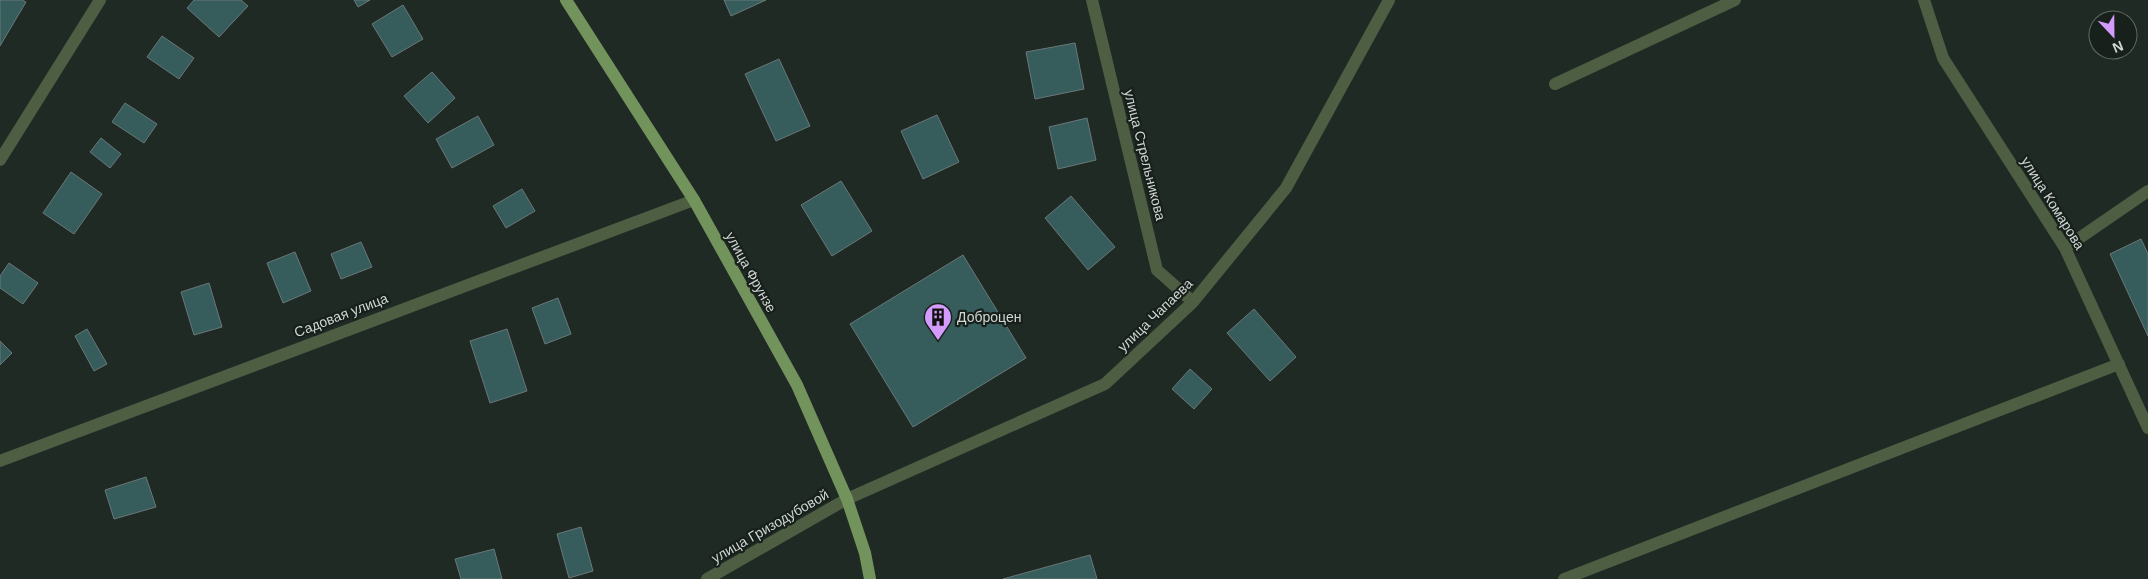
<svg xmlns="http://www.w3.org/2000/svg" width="2148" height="579" viewBox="0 0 2148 579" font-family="Arial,sans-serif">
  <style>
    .building { fill: #365c5b; stroke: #6a7878 }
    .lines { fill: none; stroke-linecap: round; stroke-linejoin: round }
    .minor { stroke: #4d5e43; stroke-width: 12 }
    .major { stroke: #72945c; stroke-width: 12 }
    .labels { text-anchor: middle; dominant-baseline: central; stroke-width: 4.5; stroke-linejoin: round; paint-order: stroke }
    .street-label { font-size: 14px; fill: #d0d6d3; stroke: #17201b }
    .poi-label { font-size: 14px; fill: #d0d6d3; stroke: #17201b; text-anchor: start }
  </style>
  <rect width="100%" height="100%" fill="#202a25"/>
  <path class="building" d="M0,0H22L26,2L0,46Z
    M194,0H241L248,6L219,37L187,8Z
    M354,0H370L358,7Z
    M724,0H766L731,16Z
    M403,5L423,39L392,57L372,24Z
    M162,36L194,58L179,79L147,57Z
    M1075,43L1084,89L1035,99L1026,52Z
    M779,59L810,126L776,141L745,74Z
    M432,72L455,98L428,123L404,96Z
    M125,103L157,124L144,143L112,122Z
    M937,115L959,162L923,179L901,131Z
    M478,116L494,145L452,168L436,139Z
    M1087,118L1096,160L1058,169L1049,127Z
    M101,138L121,154L110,168L90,152Z
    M71,172L102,194L74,234L43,213Z
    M841,181L872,231L832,256L801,205Z
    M522,189L535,211L506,228L493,206Z
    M1071,196L1115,247L1088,270L1045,218Z
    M2141,239L2148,254V336L2110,254Z
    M361,242L372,267L341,279L331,254Z
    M295,252L311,291L283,303L267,263Z
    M963,255L1026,358L913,427L850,324Z
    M9,263L38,283L23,304L0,288V276Z
    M209,283L222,327L194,335L181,292Z
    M558,298L571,334L545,344L532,308Z
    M1254,309L1296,357L1270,381L1227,333Z
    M87,329L107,364L94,371L75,336Z
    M507,329L527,391L490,403L470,341Z
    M0,341L12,353L0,365Z
    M1190,369L1212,389L1194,409L1172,389Z
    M146,477L156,507L114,519L105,490Z
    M581,527L593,571L569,578L557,534Z
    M494,549L502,579H461L455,559Z
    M1090,555L1097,579H1003Z"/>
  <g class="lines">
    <path class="minor" d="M1092,0L1157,270L1193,302
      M1924,0L1943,58L2065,248L2148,428
      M1555,84L1735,0
      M0,160L100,0
      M2065,248L2148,191
      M0,461L694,200
      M707,579L847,499L1105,384L1193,302L1286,188L1389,0
      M1564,579L2119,364"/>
    <path class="major" d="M566,0L694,200L797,385L847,499L865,553L870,579"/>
  </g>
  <defs>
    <g id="building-pin" transform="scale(1.4375)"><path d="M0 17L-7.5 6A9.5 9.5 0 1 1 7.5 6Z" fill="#d39cfc" stroke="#17201b"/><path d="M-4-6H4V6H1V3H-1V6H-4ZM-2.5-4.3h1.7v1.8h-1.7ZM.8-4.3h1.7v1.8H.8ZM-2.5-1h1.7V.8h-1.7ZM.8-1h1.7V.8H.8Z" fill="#111"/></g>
  </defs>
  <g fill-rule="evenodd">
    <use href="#building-pin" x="938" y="317"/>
  </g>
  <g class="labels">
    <g class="street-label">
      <text transform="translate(1145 155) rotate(76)">улица Стрельникова</text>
      <text transform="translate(2053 203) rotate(58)">улица Комарова</text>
      <text transform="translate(751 272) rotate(61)">улица Фрунзе</text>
      <text transform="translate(341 315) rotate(-21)">Садовая улица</text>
      <text transform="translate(1155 315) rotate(-44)">улица Чапаева</text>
      <text transform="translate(770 526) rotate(-30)">улица Гризодубовой</text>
    </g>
    <g class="poi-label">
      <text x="957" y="317">Доброцен</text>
    </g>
  </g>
  <g transform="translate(2113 35) rotate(158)"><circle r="24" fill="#17201b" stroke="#616965"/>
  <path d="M0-4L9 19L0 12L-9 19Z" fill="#d39cfc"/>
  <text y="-8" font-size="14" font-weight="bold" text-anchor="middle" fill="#d0d6d3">N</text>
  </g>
</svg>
